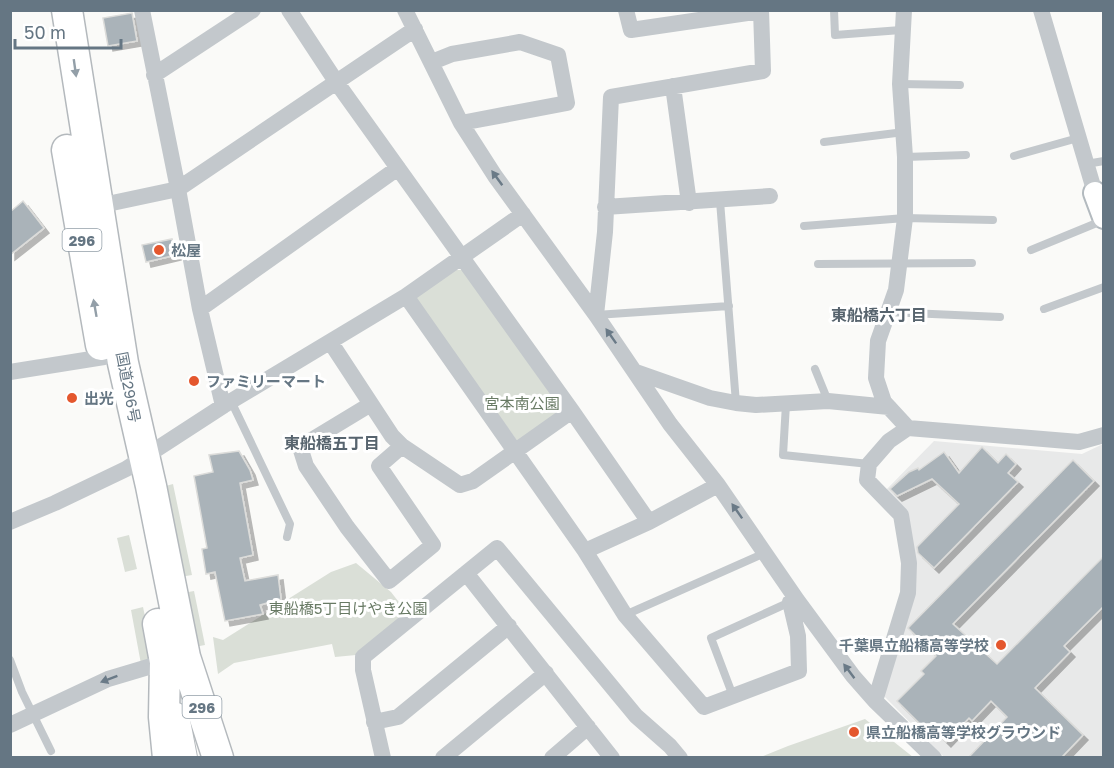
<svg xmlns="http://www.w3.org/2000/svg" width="1114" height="768" viewBox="0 0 1114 768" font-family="'Golos Text','Noto Sans JP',sans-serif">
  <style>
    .built { fill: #e8e9e9 }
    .green { fill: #dadfd7 }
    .building { fill: #aab3b9; stroke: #dcdcda; stroke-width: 1.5; filter: url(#shadow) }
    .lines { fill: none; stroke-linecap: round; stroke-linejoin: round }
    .secondary-casing { stroke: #b3babf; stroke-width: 26 }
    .primary-casing { stroke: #b5babe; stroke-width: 28 }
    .highway-casing { stroke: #b4b9bd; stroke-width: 33 }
    .lane { stroke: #c3c8cc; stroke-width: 8 }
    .street { stroke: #c3c8cc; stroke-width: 16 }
    .secondary { stroke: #fff; stroke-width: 22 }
    .primary { stroke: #fff; stroke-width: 26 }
    .highway { stroke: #fff; stroke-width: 30 }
    .oneway { fill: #939fa8 }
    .oneway2 { fill: #6a7a87 }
    .poi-dot { fill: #e4572e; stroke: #fff; stroke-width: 2 }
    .labels { text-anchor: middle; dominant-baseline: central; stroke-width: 6; stroke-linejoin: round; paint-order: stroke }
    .shield { fill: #fff; stroke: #939fa8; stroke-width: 1.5 }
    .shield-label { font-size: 14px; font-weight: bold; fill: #657683 }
    .poi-label { font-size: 15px; font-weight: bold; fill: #657683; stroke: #fff; text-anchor: start }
    .street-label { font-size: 15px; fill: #657683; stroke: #fff }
    .park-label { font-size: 15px; fill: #687a64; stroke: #fff }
    .neighbourhood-label { font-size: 16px; font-weight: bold; fill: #57646e; stroke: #fff }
  </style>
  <defs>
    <filter id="shadow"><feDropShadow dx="5" dy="5" stdDeviation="0" flood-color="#0004"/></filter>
  </defs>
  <rect width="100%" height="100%" fill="#fafaf8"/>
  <path class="built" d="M934,441L1082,454L1103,444V757H944L884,696L913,566L884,492Z"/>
  <path class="green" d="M456,270H463L559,406V412L518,442L417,302V296Z
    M173,484L192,575L180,577L162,487Z
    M129,535L137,569L125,572L117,538Z
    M356,563L391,592L405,610L404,617L356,655L335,657L332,644L234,663L218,674L213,637L223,640L331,572Z
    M194,591L205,645L194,647L183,593Z
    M143,607L152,649L151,659L141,664L131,610Z
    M865,719L913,757H761L788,746Z"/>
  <path class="building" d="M132,13L137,41L108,46L103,18Z
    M23,201L44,228L10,255V212Z
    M172,239L176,255L146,262L142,245Z
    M982,447L998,463L1006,454L1016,464L1008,473L1018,482L934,568L918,553L917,547L959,504L932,479L897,496L890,489L909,472L918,468L919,470L944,452L959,473Z
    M239,451L250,470L253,480L240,483L253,555L240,558L245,581L278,575L281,599L260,605L263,614L225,621L215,572L206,574L202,549L207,548L194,476L213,472L209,455Z
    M1073,460L1094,481L953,624L997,664L1104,556V606L1064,646L1070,652L1035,688L1083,735L1061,758H968L1007,717L991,701L972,721L969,718L946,742L933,729L929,733L897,701L924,674L921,671L936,656L908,628Z"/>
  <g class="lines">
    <g class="secondary-casing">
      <path id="secondary" d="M1095,193L1104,217"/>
    </g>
    <g class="primary-casing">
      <path id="primary" d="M176,716L184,758"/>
    </g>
    <g class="highway-casing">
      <path id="highway" d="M67,10L123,363L151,486L185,657L218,758
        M67,150L101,345
        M158,624L165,662L164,717L168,758"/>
    </g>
    <path class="lane" d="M834,10L835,35L901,30
      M900,84L960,85
      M824,142L904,132
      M1014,156L1078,138
      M905,157L966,155
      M1086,164L1104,161
      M720,201L736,403
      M804,226L905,218L993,220
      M1031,250L1104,220
      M818,264L972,263
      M1044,309L1104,287
      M887,312L1000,317
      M596,315L729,306
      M815,369L828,401
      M231,401L290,524L287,537
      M786,404L783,455L869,464
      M625,615L765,553
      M10,660L22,692L51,751
      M733,696L711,638L790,602"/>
    <path class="street" d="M142,10L178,189L200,309L223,406
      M289,10L337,83L572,411L649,522
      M405,10L461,123L495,176L596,315L670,424L718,485L797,600L853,676L875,701L934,758
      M626,10L631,30L761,11
      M904,10L900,84L905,157V218L896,290L878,341L876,378L884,402L908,428L1079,442L1104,435
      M1041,10L1095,193
      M432,62L452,54L520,42L558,55L567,103L461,123
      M154,75L253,10
      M673,86L689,203
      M98,206L178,189L415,29
      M605,207L770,196
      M406,296L585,551L625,615L704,707L799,671L798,636L790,602L797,600
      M200,309L398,168
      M596,315L605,232L611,97L763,71L761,10
      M331,343L392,436L402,446L460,485L473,481L572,411
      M10,372L104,357
      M636,372L710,398L736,403L756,405L828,401L889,407
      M371,404L300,447L306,466L347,527L389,581L433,545L379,466L402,446
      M10,522L55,503L126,469L223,406L406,296L523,214
      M585,551L649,522L718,485
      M466,573L612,758
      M875,701L908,593L909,563L901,515L867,480L869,464L889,441L908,428
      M374,722L398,717L509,626
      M10,725L108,679L165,662
      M383,758L363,670V657L497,548L636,716L670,746L680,758
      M443,758L546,673
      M552,758L588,727"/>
    <use href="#secondary" class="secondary"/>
    <use href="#primary" class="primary"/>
    <use href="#highway" class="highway"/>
  </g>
  <defs><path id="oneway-solid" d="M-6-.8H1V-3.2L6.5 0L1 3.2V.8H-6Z" transform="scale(1.5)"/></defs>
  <g class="oneway">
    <use href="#oneway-solid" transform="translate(75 68) rotate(82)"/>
    <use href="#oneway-solid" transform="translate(95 308) rotate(-100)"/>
  </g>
  <g class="oneway2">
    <use href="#oneway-solid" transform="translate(497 178) rotate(-126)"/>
    <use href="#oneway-solid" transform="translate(611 336) rotate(-125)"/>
    <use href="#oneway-solid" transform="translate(737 511) rotate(-125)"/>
    <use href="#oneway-solid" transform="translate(849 671) rotate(-127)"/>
    <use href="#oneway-solid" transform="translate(109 679) rotate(159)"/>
  </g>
  <g class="poi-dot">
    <circle cx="159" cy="250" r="6"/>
    <circle cx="194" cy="381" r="6"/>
    <circle cx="72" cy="398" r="6"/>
    <circle cx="1001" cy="645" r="6"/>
    <circle cx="854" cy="732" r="6"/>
  </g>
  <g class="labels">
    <g class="shield">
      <rect x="62.5" y="229" width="39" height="22" rx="4.5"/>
      <rect x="182.5" y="696" width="39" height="22" rx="4.5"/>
    </g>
    <g class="shield-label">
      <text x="82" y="240">296</text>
      <text x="202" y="707">296</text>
    </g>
    <g class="poi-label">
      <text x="171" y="250">松屋</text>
      <text x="206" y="381">ファミリーマート</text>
      <text x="84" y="398">出光</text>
      <text x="989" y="645" text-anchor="end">千葉県立船橋高等学校</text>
      <text x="866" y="732">県立船橋高等学校グラウンド</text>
    </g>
    <g class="street-label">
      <text transform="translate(129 387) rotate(79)">国道296号</text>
    </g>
    <g class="park-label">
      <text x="522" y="403">宮本南公園</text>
      <text x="348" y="608">東船橋5丁目けやき公園</text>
    </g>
    <g class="neighbourhood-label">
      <text x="879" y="315">東船橋六丁目</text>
      <text x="332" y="443">東船橋五丁目</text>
    </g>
  </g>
  <rect width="1114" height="768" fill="none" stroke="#657683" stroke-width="24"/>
  <path d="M15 39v9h106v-9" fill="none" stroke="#657683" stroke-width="3"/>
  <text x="24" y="39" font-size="18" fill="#657683" stroke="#ffffff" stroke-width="4.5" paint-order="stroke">50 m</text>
</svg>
